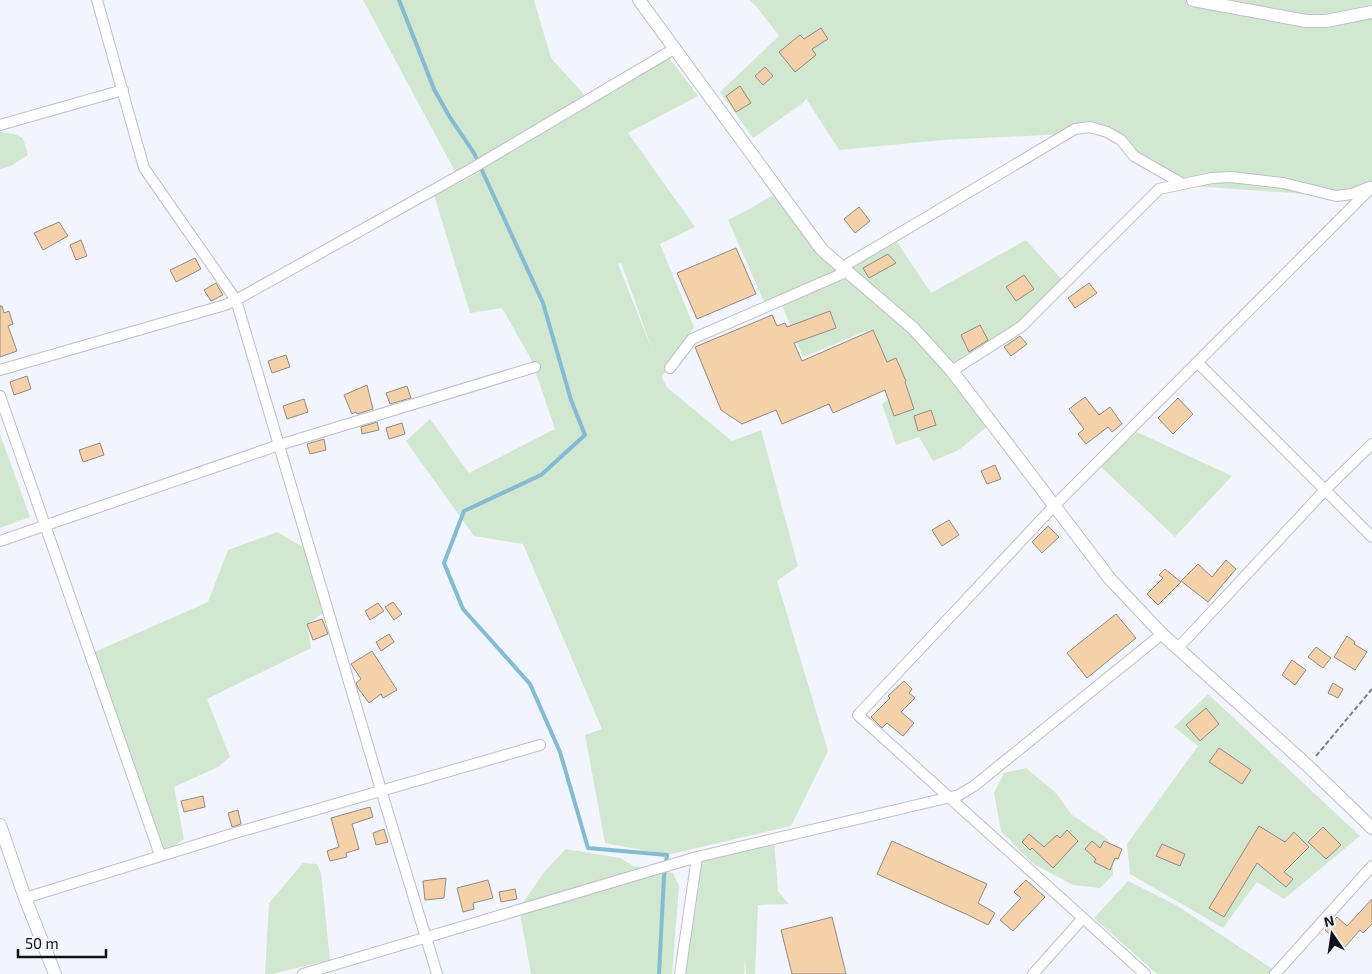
<svg xmlns="http://www.w3.org/2000/svg" width="1372" height="974" viewBox="0 0 1372 974" font-family="'Exo 2',sans-serif">
  <style>
    .green { fill: #d1e7d0; fill-rule: evenodd }
    .lines { fill: none; stroke-linecap: round; stroke-linejoin: round }
    .stream { stroke: #83bcd2; stroke-width: 4 }
    .building { fill: #f4d1a8; stroke: #918a82 }
    .minor-casing { stroke: #bdbfca; stroke-width: 12 }
    .tertiary-casing { stroke: #bdbfca; stroke-width: 14 }
    .path { stroke: #7f8086; stroke-width: 2; stroke-dasharray: 5 2.5; stroke-linecap: butt }
    .minor { stroke: #fff; stroke-width: 10 }
    .tertiary { stroke: #fff; stroke-width: 12 }
  </style>
  <rect width="100%" height="100%" fill="#f3f5fe"/>
  <path class="green" d="M363,0H534L551,58L589,100L458,177Z
    M749,0H1372V191L1336,196L1176,185L1106,132L943,140L839,150L807,100L808,97L803,103L753,138L720,92L779,36L756,6Z
    M666,54L698,96L628,133L695,227L660,244L694,327L662,377L666,386L669,389L732,441L761,430L798,566L777,581L828,751L791,826L667,855L605,843L585,735L602,729L523,544L474,536L406,441L430,419L469,473L555,429L531,359L502,308L470,313L434,195L464,181ZM621,262L653,352L618,264Z
    M0,132L14,134L23,138L28,155L11,166L0,169Z
    M778,192L841,268L765,304L728,220L753,207Z
    M891,233L931,293L1026,240L1065,283L1022,326L956,368L923,342L991,423L959,450L933,461L919,437L896,445L882,404L907,385L896,358L887,362L871,329L803,357L780,300L846,272Z
    M1137,432L1232,476L1175,537L1101,467Z
    M0,434L30,517L0,528Z
    M277,532L310,551L328,610L307,624L311,648L207,699L230,757L218,767L174,787L184,839L160,855L90,654L208,602L228,550Z
    M1208,694L1360,836L1284,899L1257,882L1223,928L1130,874L1127,844L1198,746L1174,727Z
    M1026,768L1056,793L1072,815L1108,839L1113,856V875L1100,888L1073,885L1032,863L1001,831L994,793L1004,773Z
    M774,839L778,891L789,904L758,905L755,974H746L745,957L744,974H680L697,857Z
    M566,849L620,858L633,866L673,873L679,886L672,974H531L519,908L545,871Z
    M303,863L317,864L321,873L330,960L272,974H265L269,903Z
    M1128,881L1176,905L1277,972L1274,974H1157L1094,918Z"/>
  <g class="lines">
    <path class="stream" d="M399,0L434,89L449,116L474,153L543,303L571,400L585,435L541,475L464,511L444,563L463,609L530,684L560,752L588,848L667,855L664,877L659,974"/>
  </g>
  <path class="building" d="M821,28L828,39L812,49L816,55L795,72L779,52L800,35L804,39Z
    M765,67L773,76L763,85L755,76Z
    M740,86L751,103L736,112L726,96Z
    M859,207L870,221L855,233L844,219Z
    M59,222L68,236L43,250L34,233Z
    M81,240L87,256L76,260L70,245Z
    M736,248L756,294L697,319L677,273Z
    M888,254L896,263L869,278L863,268Z
    M195,258L201,269L176,282L170,270Z
    M1024,275L1034,289L1016,301L1006,287Z
    M216,283L223,295L211,301L204,290Z
    M1089,283L1097,293L1075,308L1068,298Z
    M0,306H2L4,313L9,311L13,324L8,326L17,351L0,357Z
    M830,311L836,328L794,343L802,361L873,330L887,362L896,358L906,381L905,382L914,409L894,416L885,390L833,413L829,404L782,424L776,410L742,424L721,410L695,347L772,315L777,326L785,323L787,327Z
    M980,325L988,340L969,352L961,335Z
    M1020,336L1027,344L1011,356L1004,347Z
    M286,355L290,367L272,373L268,361Z
    M27,376L31,389L14,395L10,382Z
    M367,385L373,409L357,414L356,412L352,414L344,395Z
    M407,386L411,398L390,404L386,393Z
    M1085,397L1099,415L1110,407L1122,424L1112,432L1108,427L1086,444L1078,434L1084,429L1069,409Z
    M1178,398L1193,414L1173,434L1158,418Z
    M304,399L308,412L287,419L283,406Z
    M931,410L936,425L918,431L914,416Z
    M377,422L379,430L362,434L361,427Z
    M402,423L405,434L389,439L386,428Z
    M324,439L326,450L310,454L307,444Z
    M100,443L104,455L83,462L79,450Z
    M995,465L1001,479L987,484L981,471Z
    M949,520L959,535L942,546L932,530Z
    M1048,526L1059,537L1042,553L1032,542Z
    M1226,560L1236,569L1208,602L1181,581L1198,564L1212,577Z
    M1165,569L1181,582L1158,605L1147,594L1163,578L1159,575Z
    M393,602L402,614L394,620L385,607Z
    M378,603L384,611L370,620L365,611Z
    M1116,614L1136,638L1087,678L1067,653Z
    M322,619L328,634L313,640L307,624Z
    M389,634L394,642L381,651L376,642Z
    M1347,636L1355,642L1354,644L1367,652L1355,670L1334,657Z
    M1316,647L1331,658L1323,668L1308,657Z
    M372,651L397,690L383,698L381,694L369,703L358,688L356,683L361,679L351,664Z
    M1292,660L1306,670L1295,685L1282,675Z
    M904,681L912,689L909,693L915,698L901,712L914,723L903,736L887,723L882,728L871,717L890,698L888,696Z
    M1333,683L1343,689L1338,698L1328,693Z
    M1206,708L1219,724L1200,741L1186,725Z
    M1219,748L1251,770L1242,784L1209,762Z
    M203,796L205,807L184,812L181,801Z
    M370,807L373,817L352,824L359,849L346,853L347,857L330,861L327,851L339,847L331,818Z
    M238,810L241,824L232,827L228,813Z
    M1259,826L1285,842L1294,832L1309,847L1284,872L1293,879L1286,887L1257,863L1224,917L1209,908Z
    M1323,827L1341,845L1326,859L1308,842Z
    M384,829L388,842L376,845L373,833Z
    M1067,830L1078,841L1053,868L1032,848L1030,850L1022,842L1029,834L1044,847L1057,835L1060,838Z
    M892,841L987,884L978,903L995,913L988,925L968,915L877,874Z
    M1092,841L1100,848L1104,841L1122,849L1118,859L1115,858L1110,870L1094,862L1096,859L1085,849Z
    M1162,844L1185,854L1180,866L1156,856Z
    M446,878L444,898L425,900L423,881Z
    M488,880L493,898L473,903L474,909L463,912L457,888Z
    M1026,880L1045,897L1013,931L1000,920L1021,898L1014,892Z
    M515,889L517,899L501,902L499,892Z
    M1372,899V924L1363,933L1360,930L1345,947L1325,930L1337,917L1347,926Z
    M832,917L846,974H792L781,930Z"/>
  <g class="lines">
    <g class="minor-casing">
      <path id="minor" d="M97,0L144,168L236,300L381,790L437,974
        M0,125L123,90
        M841,268L1075,129L1090,127L1107,132L1121,140L1134,156L1183,184
        M1198,363L1372,537
        M670,368L692,339L846,272
        M0,370L225,305L236,300L471,169L674,49
        M952,371L1022,326L1159,189L1212,178L1231,177L1283,183L1336,196L1352,194L1369,187
        M0,396L160,855
        M0,541L279,445L535,367
        M1178,648L1325,490L1372,444
        M25,898L235,833L540,745
        M303,974L697,857L959,795L974,786L1162,634
        M680,974L697,857
        M1033,974L1083,918
        M1145,974L858,715L1054,506L1372,187
        M1275,974L1372,866"/>
    </g>
    <g class="tertiary-casing">
      <path id="tertiary" d="M639,0L822,250L913,328L952,371L1110,579L1162,634L1308,766L1372,828
        M1193,0L1306,21H1326L1372,12
        M0,825L25,898L55,974"/>
    </g>
    <path class="path" d="M1316,756L1372,689"/>
    <use href="#minor" class="minor"/>
    <use href="#tertiary" class="tertiary"/>
  </g>
  <g transform="translate(1332 934) rotate(347)" stroke="#f3f5fe" stroke-width="4" paint-order="stroke">
  <path d="M0-4L9 19L0 12L-9 19Z" fill="#111216"/>
  <text y="-8" font-size="14" font-weight="bold" text-anchor="middle" fill="#111216">N</text>
  </g>
  <path d="M18 949v8h88v-8" fill="none" stroke="#111216" stroke-width="2.5"/>
  <text x="25" y="949" font-size="15" fill="#111216" stroke="#f3f5fe" stroke-width="4" paint-order="stroke">50 m</text>
</svg>
